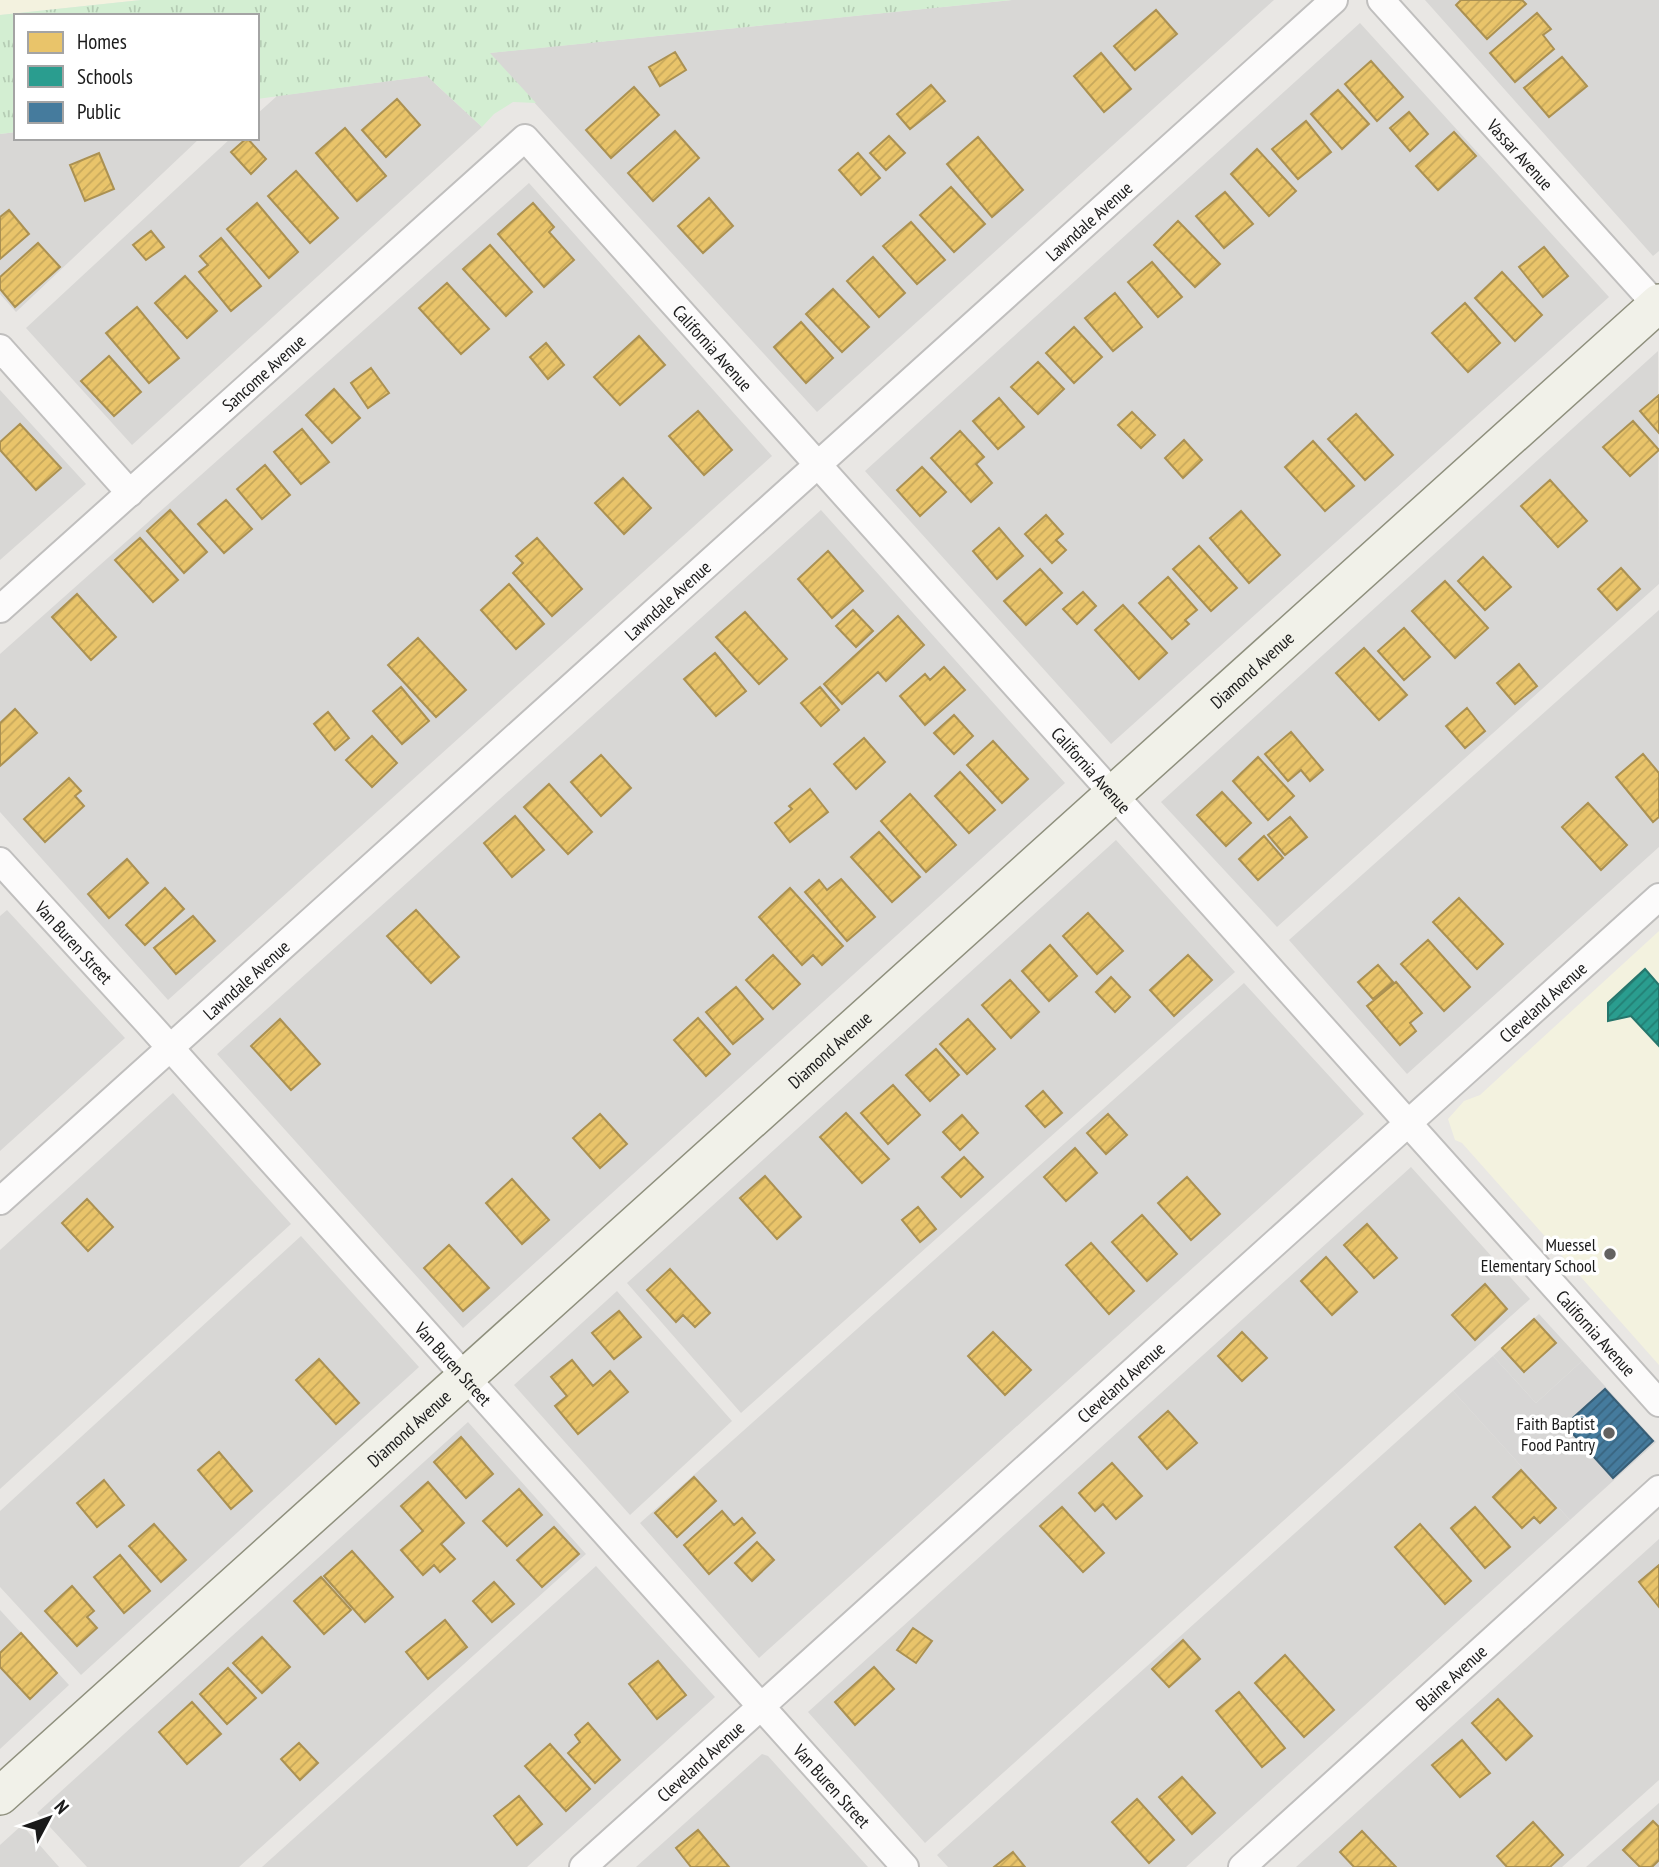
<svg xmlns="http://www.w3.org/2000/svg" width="1659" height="1867" viewBox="0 0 1659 1867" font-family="'PT Sans Narrow',sans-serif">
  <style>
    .residential { fill: #d8d7d5 }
    .education { fill: #f3f2df }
    .religious { fill: #d7d6d5 }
    .park { fill: url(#park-tufts) }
    .homes { fill: url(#homes-hatch); stroke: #ab9152; stroke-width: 2 }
    .schools { fill: url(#schools-hatch); stroke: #26766c; stroke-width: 2 }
    .public { fill: url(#public-hatch); stroke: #385e76; stroke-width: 2 }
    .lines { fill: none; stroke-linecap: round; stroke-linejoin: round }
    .street-casing { stroke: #c0bfbe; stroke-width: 30 }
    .secondary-casing { stroke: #8f907e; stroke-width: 40 }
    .street { stroke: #fcfbfb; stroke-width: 26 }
    .secondary { stroke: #f1f1e9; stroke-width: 37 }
    .poi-dot { fill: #636261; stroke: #fff; stroke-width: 2.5 }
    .labels { text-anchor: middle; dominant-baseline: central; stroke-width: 7; stroke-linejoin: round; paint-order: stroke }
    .street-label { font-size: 18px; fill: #1b1b1b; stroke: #fff }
    .poi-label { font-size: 18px; fill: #1b1b1b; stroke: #fff; text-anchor: end }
  </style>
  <defs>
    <pattern id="park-tufts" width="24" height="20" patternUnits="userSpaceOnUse" patternTransform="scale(1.75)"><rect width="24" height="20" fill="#d3eed2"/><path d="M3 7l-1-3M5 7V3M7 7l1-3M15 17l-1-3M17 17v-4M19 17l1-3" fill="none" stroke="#b5ccb4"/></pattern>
    <pattern id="homes-hatch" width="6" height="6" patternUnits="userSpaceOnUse" patternTransform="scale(1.75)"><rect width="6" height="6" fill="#e9c46a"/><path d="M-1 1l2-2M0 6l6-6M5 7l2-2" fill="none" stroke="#c7a85b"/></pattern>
    <pattern id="schools-hatch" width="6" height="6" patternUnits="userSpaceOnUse" patternTransform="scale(1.75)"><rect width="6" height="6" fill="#2a9d8f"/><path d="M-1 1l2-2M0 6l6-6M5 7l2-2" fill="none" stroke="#237f74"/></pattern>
    <pattern id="public-hatch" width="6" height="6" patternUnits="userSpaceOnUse" patternTransform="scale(1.75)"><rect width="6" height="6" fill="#457b9d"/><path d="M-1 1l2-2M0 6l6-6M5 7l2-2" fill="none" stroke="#39647f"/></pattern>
  </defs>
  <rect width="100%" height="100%" fill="#e9e7e4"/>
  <path class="residential" d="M1012,0H1274L817,412L489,53Z
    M1425,0H1659V251L1653,256Z
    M1360,23L1609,297L1111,744L865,471Z
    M427,76L482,127L132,445L26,328L231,138H257V114L277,96Z
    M16,132V138H200L16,312L0,294V134Z
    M529,183L772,456L168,1000L0,812V654Z
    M1658,351L1659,584L1277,927L1161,802Z
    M0,390L86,484L0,560Z
    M821,510L1065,783L463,1328L217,1054Z
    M1659,610V847L1407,1074L1289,940Z
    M1116,840L1235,972L741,1413L627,1283Z
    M7,910L125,1038L0,1151V916Z
    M1244,983L1364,1114L759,1658L640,1523Z
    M173,1093L291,1224L0,1489V1250Z
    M1411,1167L1530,1299L925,1843L808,1712Z
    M301,1236L419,1367L81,1675L0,1587V1511Z
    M617,1291L732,1421L630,1515L514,1385Z
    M1539,1314L1582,1361L1536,1403L1493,1356Z
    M1453,1391L1570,1520L1186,1867H948L937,1855Z
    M468,1422L586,1554L239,1867H87L37,1813Z
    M1659,1539V1780L1562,1867H1296Z
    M596,1566L715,1697L527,1867H262Z
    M0,1610L69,1685L0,1749Z
    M762,1754L768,1756L868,1867H636Z
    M1659,1803V1867H1586Z
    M22,1825L59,1867H0V1845Z"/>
  <path class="education" d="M0,0H141L0,15Z
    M1659,931V1365L1462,1143L1455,1140L1448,1119L1464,1101L1480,1095Z"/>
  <path class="religious" d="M1493,1356L1536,1403L1582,1361L1656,1442L1570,1520L1453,1391Z"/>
  <path class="park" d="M141,0H1012L490,53L536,103L513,102L494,114L482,127L427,76L257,99V16H16V132L0,134V15Z"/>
  <path class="homes" d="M1461,0H1522L1526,4L1487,39L1456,5Z
    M1156,10L1177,34L1135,70L1114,46Z
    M1537,13L1551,29L1543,35L1554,49L1515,82L1490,53Z
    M675,52L686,70L660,86L649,67Z
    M1101,53L1131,89L1104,112L1074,76Z
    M1562,57L1587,86L1549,117L1524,88Z
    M1371,61L1403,97L1377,121L1345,84Z
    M931,85L945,101L910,129L897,114Z
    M634,87L659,115L611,158L586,130Z
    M1338,90L1369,124L1342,149L1311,114Z
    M397,99L420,125L386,157L362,130Z
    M1409,112L1428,134L1410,151L1390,128Z
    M1306,121L1331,152L1298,179L1272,149Z
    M345,128L386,176L357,201L316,153Z
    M675,131L699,158L653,201L628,173Z
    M1454,132L1476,156L1438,190L1416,166Z
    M889,136L905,153L886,170L870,153Z
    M978,137L1023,190L992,217L947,164Z
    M247,138L266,159L251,174L231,152Z
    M1257,149L1296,191L1269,216L1231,174Z
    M99,153L114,189L85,201L70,165Z
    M858,153L880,178L861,195L839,170Z
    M296,171L338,218L310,243L268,196Z
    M951,187L985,224L954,252L920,215Z
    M1225,192L1253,224L1224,248L1196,216Z
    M709,198L733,226L703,253L678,226Z
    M257,203L298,252L269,278L227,229Z
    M533,203L554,227L549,232L574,260L544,287L498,234Z
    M9,210L29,234L0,259V217Z
    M1178,221L1220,264L1195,287L1154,245Z
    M911,222L945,260L917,284L883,246Z
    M151,231L164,247L146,260L133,245Z
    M221,238L261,286L231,311L199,272L208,265L200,256Z
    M38,243L60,267L15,307L0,289V277Z
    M490,245L532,292L506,316L463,269Z
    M1544,247L1568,276L1543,297L1519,267Z
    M873,257L905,293L879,317L847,281Z
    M1152,262L1182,297L1158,317L1128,282Z
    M1502,272L1542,315L1515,341L1475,298Z
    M185,276L217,311L187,338L155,303Z
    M447,283L489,329L461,354L419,308Z
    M833,289L869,327L842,352L806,314Z
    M1115,293L1142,327L1113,351L1085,318Z
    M1465,303L1500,343L1468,372L1432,333Z
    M137,307L179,358L149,383L106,333Z
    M801,322L833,358L806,383L774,347Z
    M1074,327L1102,357L1074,383L1046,353Z
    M639,336L665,365L620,405L594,377Z
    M546,343L564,365L548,379L530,357Z
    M109,356L141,392L114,416L81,381Z
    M1038,362L1064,389L1038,414L1011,387Z
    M371,368L389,393L368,408L351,383Z
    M334,389L360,418L332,443L306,415Z
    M1659,395V433L1640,411Z
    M999,398L1024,427L998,449L973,421Z
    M698,411L732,450L704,475L669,436Z
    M1132,412L1155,435L1141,448L1118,425Z
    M1356,414L1393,455L1365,480L1328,439Z
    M1633,421L1659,450L1630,476L1603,447Z
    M20,424L61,468L36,490L0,450V442Z
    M302,429L329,462L301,484L274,452Z
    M960,431L984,457L976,464L992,483L971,502L931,458Z
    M1184,440L1202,460L1183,478L1165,458Z
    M1313,441L1354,486L1325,511L1285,467Z
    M265,465L290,495L262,519L237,489Z
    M922,467L946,492L920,516L897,490Z
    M623,478L651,508L624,534L595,503Z
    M1550,480L1587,521L1558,547L1521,506Z
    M226,500L252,529L224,553L198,524Z
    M170,510L207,552L184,573L147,531Z
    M1241,511L1280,555L1249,583L1210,538Z
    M1046,515L1063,534L1056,540L1066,550L1052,563L1025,534Z
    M999,528L1023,556L997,579L973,551Z
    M140,538L178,580L153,602L115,560Z
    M537,538L582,589L552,616L513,573L523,563L516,556Z
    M1199,546L1237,588L1211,611L1173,569Z
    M828,551L863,591L832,618L798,579Z
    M1483,557L1511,587L1485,610L1458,581Z
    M1621,568L1640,589L1617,610L1598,589Z
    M1040,569L1062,593L1026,625L1004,601Z
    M1168,577L1197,610L1185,620L1189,624L1172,639L1139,603Z
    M1445,581L1488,628L1455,658L1412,611Z
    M509,584L544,624L516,649L481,610Z
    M1083,592L1096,606L1077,624L1063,609Z
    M77,594L116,637L91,660L52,617Z
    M1123,605L1167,653L1139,679L1095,630Z
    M853,610L873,631L856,647L836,626Z
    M745,612L787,659L759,684L716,637Z
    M898,616L924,645L886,681L878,672L842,704L824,684Z
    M1404,628L1430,657L1404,680L1378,651Z
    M418,638L466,690L436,717L388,665Z
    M1364,648L1407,695L1379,720L1336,673Z
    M715,653L746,691L716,716L684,679Z
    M1519,664L1537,686L1515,704L1497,683Z
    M944,667L965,690L925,725L900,696L925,674L930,680Z
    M401,687L429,721L402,744L373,711Z
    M820,687L839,710L821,726L801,703Z
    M1467,708L1485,731L1465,748L1446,726Z
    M15,709L37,733L0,766V723Z
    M328,712L349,738L335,750L314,724Z
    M954,715L973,736L954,754L934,733Z
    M1291,732L1323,770L1310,781L1301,770L1288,781L1265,754Z
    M372,736L397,763L372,787L346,760Z
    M864,738L885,762L856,789L834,764Z
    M993,741L1028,779L1002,803L967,765Z
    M1643,754L1659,773V817L1653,822L1616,777Z
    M601,755L631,788L601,816L571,782Z
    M1258,757L1294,796L1268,820L1233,781Z
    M960,772L995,810L969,833L935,796Z
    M69,778L81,791L75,796L84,806L45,842L24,819Z
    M549,784L592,832L568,854L524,807Z
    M810,789L828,812L790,842L775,823L792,809L789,806Z
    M1222,792L1251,823L1226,846L1197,815Z
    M910,794L956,845L926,872L881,821Z
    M1588,803L1627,845L1601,870L1562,827Z
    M515,816L544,850L512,877L484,843Z
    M1290,817L1307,837L1285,855L1268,835Z
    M879,832L920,877L892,902L851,857Z
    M1264,836L1283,858L1258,880L1239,859Z
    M127,859L148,883L109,918L88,894Z
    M841,879L875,917L847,941L805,892L819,880L827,890Z
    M165,888L184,909L145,945L126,925Z
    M790,888L843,946L822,965L813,955L802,965L759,917Z
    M1459,898L1503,944L1477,969L1433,922Z
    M416,910L459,957L431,983L387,936Z
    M1088,913L1123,951L1097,974L1063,936Z
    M193,916L215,941L176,974L154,948Z
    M1428,940L1470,987L1444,1011L1401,964Z
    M1050,945L1077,976L1049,1001L1022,971Z
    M773,955L800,984L773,1009L746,980Z
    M1188,955L1212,980L1174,1016L1150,990Z
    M1378,965L1393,982L1373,999L1358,982Z
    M1111,977L1130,997L1115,1012L1096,992Z
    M1010,980L1039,1012L1011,1038L982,1005Z
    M1396,982L1422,1013L1410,1023L1416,1031L1400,1045L1367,1006Z
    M736,987L763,1019L733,1044L706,1012Z
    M698,1018L730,1054L706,1076L674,1040Z
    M280,1019L320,1064L291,1090L251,1046Z
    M968,1019L995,1049L967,1074L940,1044Z
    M936,1049L959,1075L930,1101L906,1075Z
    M893,1085L920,1115L888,1144L861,1113Z
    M1043,1091L1062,1113L1045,1127L1026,1106Z
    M846,1113L889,1159L862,1183L820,1137Z
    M600,1114L627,1144L600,1168L573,1138Z
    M1108,1114L1127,1135L1106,1154L1087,1133Z
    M962,1115L978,1133L960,1150L943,1132Z
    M1075,1148L1097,1173L1066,1201L1044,1177Z
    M964,1157L983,1177L961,1197L942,1177Z
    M765,1176L801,1217L777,1239L740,1198Z
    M1187,1177L1220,1214L1191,1240L1158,1203Z
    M512,1179L549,1220L522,1244L486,1203Z
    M87,1199L113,1227L88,1251L62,1223Z
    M918,1207L936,1229L920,1242L902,1220Z
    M1142,1215L1177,1254L1147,1281L1112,1242Z
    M1367,1224L1397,1258L1374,1278L1344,1245Z
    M1091,1243L1134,1291L1109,1314L1066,1265Z
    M449,1245L489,1288L463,1311L424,1268Z
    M1326,1257L1357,1292L1332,1315L1301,1281Z
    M670,1269L710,1313L695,1327L683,1315L676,1322L647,1290Z
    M1485,1284L1507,1309L1475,1340L1452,1315Z
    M619,1311L641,1337L614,1359L592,1333Z
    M1534,1319L1556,1343L1524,1372L1502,1348Z
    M993,1332L1031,1370L1005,1395L968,1356Z
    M1242,1332L1267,1358L1242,1381L1218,1356Z
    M319,1359L359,1403L336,1424L296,1380Z
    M572,1360L593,1386L610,1371L628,1392L578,1434L555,1406L567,1396L551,1377Z
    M1168,1411L1197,1443L1167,1469L1139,1437Z
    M461,1437L493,1474L466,1498L434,1462Z
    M219,1452L252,1491L231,1509L198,1470Z
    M1112,1463L1142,1496L1116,1519L1103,1504L1095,1511L1079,1493Z
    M1521,1470L1556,1508L1540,1523L1534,1517L1522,1528L1493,1497Z
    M694,1477L716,1501L677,1537L655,1513Z
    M104,1480L124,1505L97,1527L77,1503Z
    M428,1482L464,1523L441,1544L455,1559L440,1572L434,1565L423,1575L401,1550L423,1531L401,1506Z
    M519,1489L542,1515L507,1546L483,1521Z
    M1062,1507L1104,1553L1083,1572L1040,1526Z
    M1475,1507L1510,1547L1485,1568L1451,1528Z
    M722,1511L734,1525L742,1518L755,1533L709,1574L684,1545Z
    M154,1524L186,1560L161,1582L129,1546Z
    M1420,1524L1471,1581L1445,1604L1395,1547Z
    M554,1527L579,1554L542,1587L517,1560Z
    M757,1542L774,1560L752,1581L735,1563Z
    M352,1551L393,1597L365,1622L324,1576Z
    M120,1555L150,1591L124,1613L94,1577Z
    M1659,1565V1607L1639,1582Z
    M321,1577L351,1610L324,1634L294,1601Z
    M494,1582L514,1604L492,1622L473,1601Z
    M72,1586L94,1611L87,1617L97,1628L77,1646L45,1611Z
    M445,1620L467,1647L428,1679L406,1652Z
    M913,1628L932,1641L916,1663L897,1650Z
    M21,1633L57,1673L30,1699L0,1667V1653Z
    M262,1637L290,1667L262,1693L233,1663Z
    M1183,1640L1200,1659L1169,1687L1152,1669Z
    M1285,1655L1334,1710L1304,1737L1255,1683Z
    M658,1661L686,1695L657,1719L629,1684Z
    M874,1667L894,1689L855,1725L835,1702Z
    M228,1668L256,1698L227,1724L200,1694Z
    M1239,1692L1285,1748L1262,1767L1216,1711Z
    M1498,1699L1532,1736L1506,1760L1472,1723Z
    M192,1702L221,1734L187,1764L159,1732Z
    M588,1723L620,1760L595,1783L568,1753L580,1742L575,1735Z
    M1462,1740L1490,1773L1460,1797L1432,1765Z
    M299,1743L318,1763L300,1780L281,1759Z
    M550,1744L590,1789L566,1811L525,1766Z
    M1182,1777L1215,1813L1192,1834L1159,1797Z
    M519,1796L542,1824L517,1845L494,1816Z
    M1137,1799L1174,1840L1149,1863L1112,1822Z
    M1653,1821L1659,1827V1860L1652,1867H1640L1623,1850Z
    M1533,1822L1563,1855L1550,1867H1507L1497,1856Z
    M698,1830L729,1867H691L676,1848Z
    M1362,1831L1396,1867H1354L1340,1852Z
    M1013,1852L1025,1867H994Z"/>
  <path class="schools" d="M1645,969L1659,985V1046L1631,1016L1608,1021V1003Z"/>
  <path class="public" d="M1605,1389L1653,1441L1613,1478L1565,1425Z"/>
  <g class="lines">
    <g class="street-casing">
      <g id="street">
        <path id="s1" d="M1381,0L1659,308"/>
        <path d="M0,348L130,493"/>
        <path id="s2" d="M0,609L525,138L1659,1403"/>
        <path id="s3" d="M0,861L148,1023L905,1867"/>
        <path id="s4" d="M0,1201L1334,0"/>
        <path id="s5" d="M583,1867L1659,897"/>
        <path id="s6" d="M1242,1867L1659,1489"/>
      </g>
    </g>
    <g class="secondary-casing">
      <g id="secondary">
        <path id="s7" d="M0,1796L1659,303"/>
      </g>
    </g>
    <use href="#street" class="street"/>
    <use href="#secondary" class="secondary"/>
  </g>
  <g class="poi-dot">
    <circle cx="1610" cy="1254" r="7"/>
    <circle cx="1609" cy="1433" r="7"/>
  </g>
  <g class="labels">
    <g class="street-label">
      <text stroke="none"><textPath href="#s1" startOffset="208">Vassar Avenue</textPath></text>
      <text stroke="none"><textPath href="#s4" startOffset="1465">Lawndale Avenue</textPath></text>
      <text stroke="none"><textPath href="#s2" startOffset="987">California Avenue</textPath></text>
      <text stroke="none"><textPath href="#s2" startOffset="354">Sancome Avenue</textPath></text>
      <text stroke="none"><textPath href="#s4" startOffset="898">Lawndale Avenue</textPath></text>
      <text stroke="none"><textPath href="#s7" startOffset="1684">Diamond Avenue</textPath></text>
      <text stroke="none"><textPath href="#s2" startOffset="1554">California Avenue</textPath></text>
      <text stroke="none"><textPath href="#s3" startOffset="110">Van Buren Street</textPath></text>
      <text stroke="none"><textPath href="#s4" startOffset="331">Lawndale Avenue</textPath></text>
      <text stroke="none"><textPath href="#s5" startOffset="1292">Cleveland Avenue</textPath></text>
      <text stroke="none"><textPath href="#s7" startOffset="1116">Diamond Avenue</textPath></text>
      <text stroke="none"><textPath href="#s2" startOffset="2310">California Avenue</textPath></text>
      <text stroke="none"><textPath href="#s3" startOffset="677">Van Buren Street</textPath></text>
      <text stroke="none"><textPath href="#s5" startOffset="724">Cleveland Avenue</textPath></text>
      <text stroke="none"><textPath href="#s7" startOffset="550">Diamond Avenue</textPath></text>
      <text stroke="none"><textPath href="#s6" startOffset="282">Blaine Avenue</textPath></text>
      <text stroke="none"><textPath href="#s5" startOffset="158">Cleveland Avenue</textPath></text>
      <text stroke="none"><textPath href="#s3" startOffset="1244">Van Buren Street</textPath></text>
    </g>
    <g class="poi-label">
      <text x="1596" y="1244">Muessel<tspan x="1596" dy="21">Elementary School</tspan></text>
      <text x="1595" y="1423">Faith Baptist<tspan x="1595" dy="21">Food Pantry</tspan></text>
    </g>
  </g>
  <rect x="14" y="14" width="245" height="126" fill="#ffffff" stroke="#a4a4a4" stroke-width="2"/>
  <rect x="28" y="32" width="35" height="21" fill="#e9c46a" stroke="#a4a4a4" stroke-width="2"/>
  <text x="77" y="49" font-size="21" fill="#1b1b1b">Homes</text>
  <rect x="28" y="66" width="35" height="21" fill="#2a9d8f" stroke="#a4a4a4" stroke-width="2"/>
  <text x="77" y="84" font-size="21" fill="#1b1b1b">Schools</text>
  <rect x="28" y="102" width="35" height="21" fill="#457b9d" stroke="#a4a4a4" stroke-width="2"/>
  <text x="77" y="119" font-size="21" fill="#1b1b1b">Public</text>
  <g transform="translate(49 1818) rotate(49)" stroke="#ffffff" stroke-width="5" paint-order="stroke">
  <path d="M0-5L12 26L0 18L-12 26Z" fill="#1b1b1b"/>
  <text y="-10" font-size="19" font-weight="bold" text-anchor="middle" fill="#1b1b1b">N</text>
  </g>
</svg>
